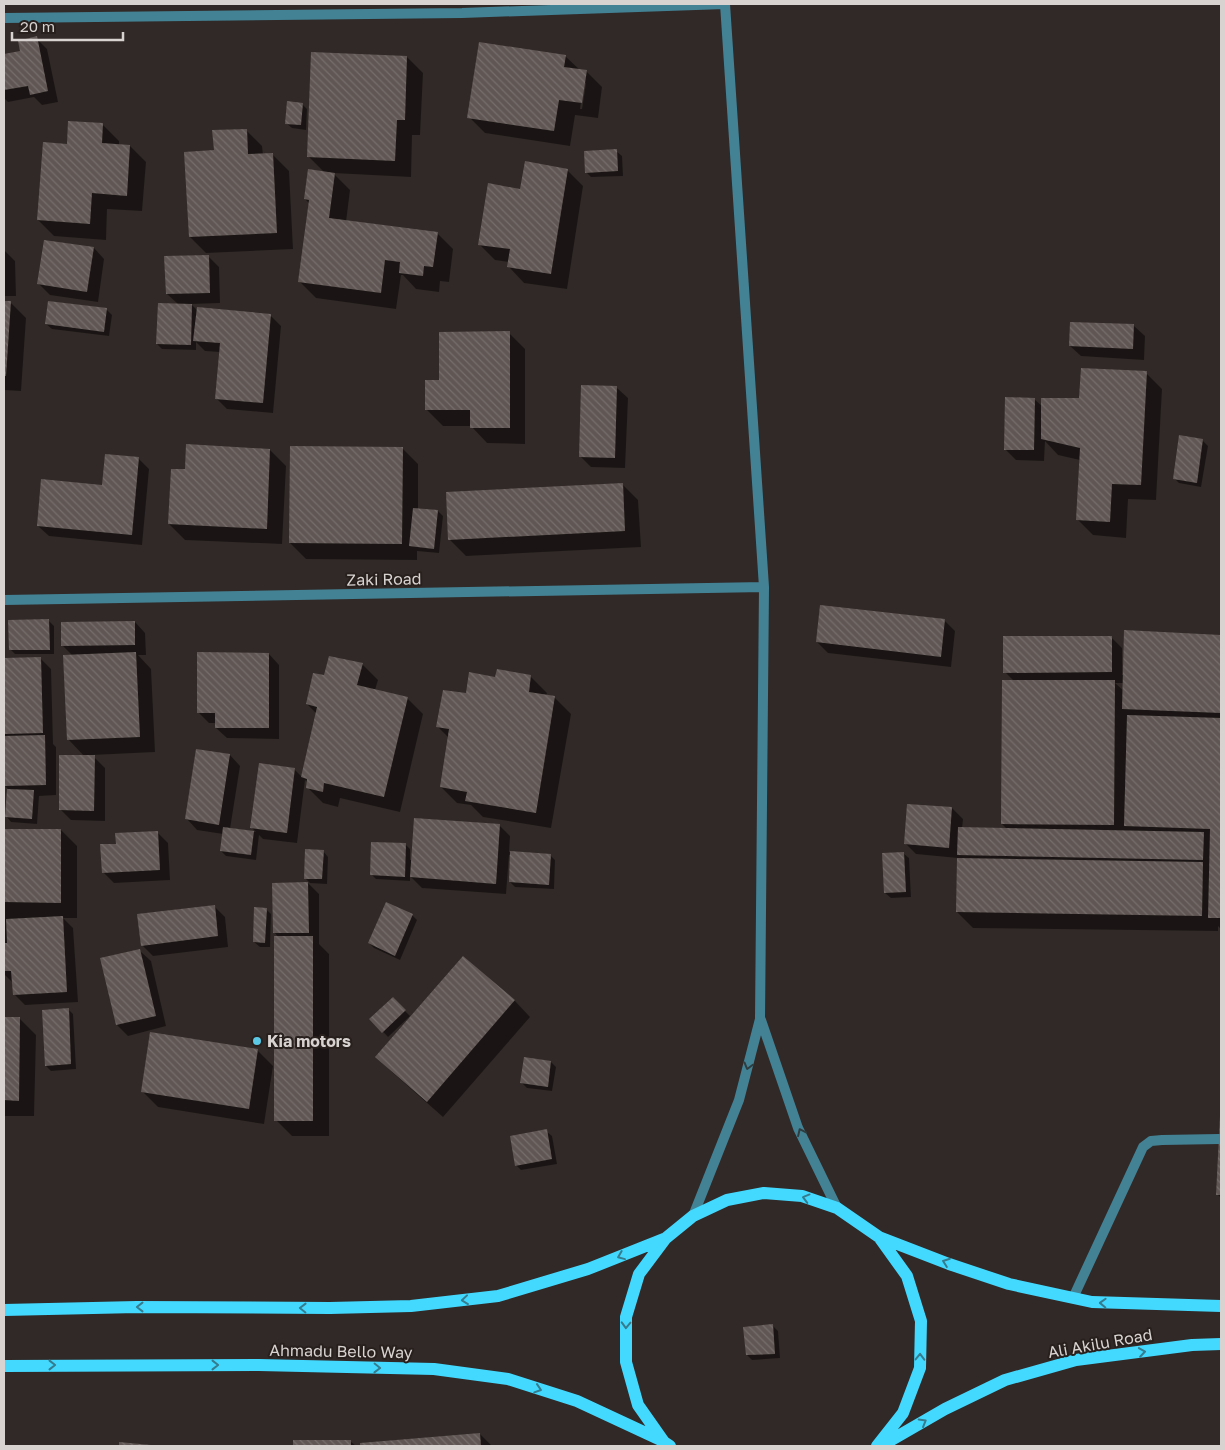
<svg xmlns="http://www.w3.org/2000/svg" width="1225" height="1450" viewBox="0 0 1225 1450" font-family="'Golos Text',sans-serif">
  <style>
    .shadow { fill: #0007; fill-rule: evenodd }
    .building { fill: url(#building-back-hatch) }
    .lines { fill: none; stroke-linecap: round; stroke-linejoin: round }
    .service { stroke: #438294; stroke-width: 10 }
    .minor { stroke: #438294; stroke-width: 10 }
    .primary { stroke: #43d9ff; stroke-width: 12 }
    .oneway { stroke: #2f3d41 }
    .oneway2 { stroke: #357c8e }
    .poi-dot { fill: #5bc8e6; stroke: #27201d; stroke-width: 2 }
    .labels { text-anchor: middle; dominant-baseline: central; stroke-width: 4; stroke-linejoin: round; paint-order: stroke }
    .street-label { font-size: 16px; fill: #d8d2d1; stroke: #27201d }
    .poi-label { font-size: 16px; font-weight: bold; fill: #d8d2d1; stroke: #27201d; text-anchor: start }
  </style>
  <defs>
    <pattern id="building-back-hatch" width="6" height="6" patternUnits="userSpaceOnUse" patternTransform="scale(1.25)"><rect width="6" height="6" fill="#605754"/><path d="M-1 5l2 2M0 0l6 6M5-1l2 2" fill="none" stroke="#766e6c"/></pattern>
  </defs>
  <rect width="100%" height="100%" fill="#312927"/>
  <path class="shadow" d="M36,38L47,49L58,102L42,105L34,97L8,102L4,98V56L21,52Z
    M565,56L580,70L586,71L602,87L598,118L575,115L570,146L485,133L469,117ZM584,83H586L582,109H580Z
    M407,57L423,73L420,135H412L411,177L333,173L350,190L346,222L437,233L453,249L449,282L440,281L439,292L416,289L403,275H401L396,309L316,298L300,282L310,204L305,199L324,172L308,156Z
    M302,104L307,109L306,130L292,128L286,123Z
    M103,125L119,141V145L130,146L146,162L142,211L107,209L106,240L54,236L38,220L68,145Z
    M246,130L262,146L263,155H273L289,171L293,249L206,253L190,237L215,152Z
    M616,151L622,156L623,176L591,177L586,172Z
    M567,170L583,186L567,289L524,283L509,267V262L495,260L479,244L521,190Z
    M94,248L104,259L98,302L50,295L39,284Z
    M4,250L15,261L16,296H4Z
    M208,256L219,267L220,303L191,304L198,311L270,315L281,326L273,413L227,409L216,398L220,352L205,351L196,342V350L162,349L157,344L178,304L167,294Z
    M4,302H10L26,318L21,391L4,390Z
    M107,310L112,315L109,336L52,329L46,324Z
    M1134,326L1145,336L1144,360L1081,356L1070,346Z
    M509,333L525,349V444L487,443L471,426H443L427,410L440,381Z
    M1146,373L1162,389L1156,500L1128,499L1126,538L1093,535L1077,519L1080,460L1058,455L1045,441L1044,461L1016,460L1005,449L1034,399L1042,406L1080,400Z
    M617,388L628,398L625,468L591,467L580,456Z
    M1203,441L1208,446L1201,487L1179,483L1174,478Z
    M402,448L418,464V509L438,511L443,516L439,553L417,551V560L306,559L290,543Z
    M270,450L286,466L282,544L185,540L169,524L186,470Z
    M138,458L149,469L142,545L49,536L38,526L103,486Z
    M622,484L638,500L641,547L466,556L450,540Z
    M944,620L955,631L951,667L828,653L817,642Z
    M49,621L54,626V654H15L10,649Z
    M135,622L145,633L146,655H138L151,669L155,752L92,755L105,768V821L71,820L60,809L85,757L68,739L73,656L63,646Z
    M1126,632L1221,636V929L1218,926V931L973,928L957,912L958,858L916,854L905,843L952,808L963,819L962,829L1008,830L1002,824L1014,681L1005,672L1111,637L1122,648V675H1124ZM1115,683H1124V691Z
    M269,654L279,665V739L227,738L216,728V723H209L198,712Z
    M40,658L51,669L53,744L56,747V795L39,796L37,824L11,822L6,816L8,789L5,786L4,659Z
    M362,664L378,680L375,690L407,698L423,714L400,812L340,798L338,807L323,803L307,787L308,783L305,780L297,843L263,839L259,835L256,860L226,856L221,851L223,834L197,830L187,819L230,755L240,766L230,829L256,832L252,828L294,769L302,777L317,714L307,704L325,677Z
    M531,677L547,693L546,696L555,698L571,714L551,828L483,817L471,805L457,803L441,787L449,738L438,727L467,695Z
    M499,825L510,836L509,852L550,855L555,860L554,889L515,887L510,882L511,855H509L506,894L422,888L410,876V881L376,879L371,874L405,844L410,849V860H412Z
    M4,830H61L77,846V918H63L73,928L78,1002L25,1005L14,994L12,982L4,974Z
    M157,832L168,843L170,880L114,883L103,872L117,845Z
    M323,851L328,857L327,884L309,883H310L305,878Z
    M903,853L909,858L911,897L891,898L885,893Z
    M308,883L319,894V944L329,954V1136H292L276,1120L279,938L274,932Z
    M214,906L225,917L228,947L153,956L142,945Z
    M266,909L271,914L270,947H260L254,942Z
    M412,915L417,920L400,960L374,948L369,943Z
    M140,951L151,961L166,1026L128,1036L117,1025L101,959Z
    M463,957L515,1001L530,1017L443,1117L393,1073L377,1057Z
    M393,999L410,1016L388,1037L371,1019Z
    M68,1009L73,1014L76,1069L51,1071L46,1066Z
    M4,1018L20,1019L36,1035L34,1116H4Z
    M257,1050L273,1066L264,1124L158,1107L142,1091Z
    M551,1062L556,1067L552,1091L527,1088L522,1083Z
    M1221,1111V1198L1217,1194Z
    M546,1131L552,1136L557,1164L521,1170L516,1165Z
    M773,1326L778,1331L780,1358L752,1360L747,1355Z
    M480,1434L492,1446H361V1444Z
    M294,1441H350L356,1446H294Z"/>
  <path class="building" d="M37,36L48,91L30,95L28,86L4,90V54L20,51L18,41Z
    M479,42L566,55L564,67L587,70L582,103L559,100L554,131L467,118Z
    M311,52L407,56L405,120H397L395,161L307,157Z
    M287,101L303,103L301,125L285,124Z
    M68,121L103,123L102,143L130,145L127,196L92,193L90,224L37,220L43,142L67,144Z
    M247,129L248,154L273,153L277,233L189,237L184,152L214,150L212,130Z
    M617,149L618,171L585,173L584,151Z
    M525,161L568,169L551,274L507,267L510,249L478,245L488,183L520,189Z
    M308,169L335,173L329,218L438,232L433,267L424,266L423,276L399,273L400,262L385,260L381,293L298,282L309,200L304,199Z
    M44,240L94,247L87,292L37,284Z
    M209,255L210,293L166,294L164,256Z
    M4,301H11L6,376H4Z
    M48,301L107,308L104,332L45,324Z
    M158,303L192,304L191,345L156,344Z
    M197,307L271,314L263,403L215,399L220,343L193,341Z
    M1070,322L1134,324L1133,349L1069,346Z
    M510,331V428H470V410H425V380H439V332Z
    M1081,368L1147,371L1141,485L1112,484L1110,522L1076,520L1080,448L1041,439V398H1079Z
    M581,385L617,386L615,458L579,457Z
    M1005,397L1035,398L1034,450H1004Z
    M1179,435L1203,439L1197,483L1173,479Z
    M186,444L270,449L267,529L168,524L171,469H185Z
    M290,446L403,447L402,544L289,543Z
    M105,454L139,457L132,535L37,526L41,479L102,485Z
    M623,483L625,531L448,540L446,492Z
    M413,508L438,510L434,549L409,546Z
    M820,605L945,619L941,657L816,642Z
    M49,619L50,650H9L8,620Z
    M135,621V645L61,646V622Z
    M1124,630L1221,635V713L1122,709Z
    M1003,636H1112V672L1003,673Z
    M136,652L140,737L67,740L63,655Z
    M197,652L269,653V728H215V713H197Z
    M329,656L363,663L357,685L408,697L384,797L324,783L323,792L306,788L307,779L301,777L317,707L306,704L313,673L324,675Z
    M41,657L43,733L4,734V658Z
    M497,669L531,675L529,692L555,696L536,813L465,801L467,792L440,787L449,729L436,727L443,690L466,693L469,672L495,677Z
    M1002,680H1115L1114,825L1001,824Z
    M1127,715L1221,718V918H1208L1210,829L1124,826Z
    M45,735L46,785L4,786V736Z
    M196,749L230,754L219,825L185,819Z
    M59,755H95L94,811L59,810Z
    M259,763L295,768L287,833L250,828Z
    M7,789L34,790L32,819L5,817Z
    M907,804L952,807L949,848L904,844Z
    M414,818L500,824L496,884L410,877Z
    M223,827L254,831L251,855L220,851Z
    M958,827L1204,832L1203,860L957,855Z
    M4,829H61V903L4,902Z
    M158,831L160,870L102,873L100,844H116L115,833Z
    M371,842L406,843L405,877L370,875Z
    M305,849L324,850L322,879H304Z
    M510,851L551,854L549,885L509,882Z
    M904,852L906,892L884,893L882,853Z
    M957,858L1203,862L1202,916L956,912Z
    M308,882L309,933H273L272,883Z
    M386,902L413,914L395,956L368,943Z
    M215,905L218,936L141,946L137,914Z
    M254,907L267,908L265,943L253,942Z
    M63,916L67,992L13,995L11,971H4V943H7L6,919Z
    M274,936H313V1121H274Z
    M140,949L156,1016L116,1025L100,958Z
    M463,956L515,1000L427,1102L375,1057Z
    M393,997L406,1010L382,1033L369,1019Z
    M69,1008L71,1064L45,1066L42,1010Z
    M4,1017H20L19,1101L4,1100Z
    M150,1032L258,1049L249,1109L141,1092Z
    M524,1057L551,1061L548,1087L520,1083Z
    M1220,1116H1221V1195H1216Z
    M547,1129L552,1159L515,1166L510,1136Z
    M773,1324L775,1354L746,1355L743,1327Z
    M480,1433L481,1446H360V1443Z
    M293,1440H351V1446H293Z
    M119,1442L151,1445L150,1446H119Z"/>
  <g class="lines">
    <path class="service" d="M1073,1298L1143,1147L1151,1141L1162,1140L1219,1139"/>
    <path class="minor" d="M4,18L462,13L725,4
      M4,600L764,587
      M761,1020L798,1128L837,1208
      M693,1216L739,1100L760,1019L764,587L725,4"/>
    <path class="primary" d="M879,1237L949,1264L1009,1284L1092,1302L1221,1306
      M4,1310L137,1307L330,1308L411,1306L498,1296L588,1269L666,1238
      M4,1366L259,1365L434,1369L508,1379L577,1401L663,1441
      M670,1446L664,1442L638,1405L626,1362V1317L639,1274L666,1238L693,1216L727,1200L764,1193L802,1196L837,1208L879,1237L907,1276L921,1321L920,1368L903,1413L877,1446
      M881,1446L945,1409L1005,1380L1076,1360L1192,1345L1221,1344"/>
  </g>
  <defs><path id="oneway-chevron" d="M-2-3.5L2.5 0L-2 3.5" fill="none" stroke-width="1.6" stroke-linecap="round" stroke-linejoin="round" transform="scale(1.25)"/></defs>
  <g class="oneway">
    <use href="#oneway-chevron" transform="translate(748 1066) rotate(105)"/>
    <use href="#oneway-chevron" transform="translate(801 1132) rotate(-115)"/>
  </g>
  <g class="oneway2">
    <use href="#oneway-chevron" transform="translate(806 1198) rotate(-165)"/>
    <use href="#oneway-chevron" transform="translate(621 1256) rotate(158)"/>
    <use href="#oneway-chevron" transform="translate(946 1262) rotate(-160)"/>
    <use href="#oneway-chevron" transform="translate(465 1300) rotate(174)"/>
    <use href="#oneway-chevron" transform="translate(1103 1303) rotate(-178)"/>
    <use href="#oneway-chevron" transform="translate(140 1307) rotate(180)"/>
    <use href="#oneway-chevron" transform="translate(303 1308) rotate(-179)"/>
    <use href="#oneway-chevron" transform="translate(626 1325) rotate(92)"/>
    <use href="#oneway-chevron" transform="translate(1142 1352) rotate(-8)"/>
    <use href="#oneway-chevron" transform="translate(920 1357) rotate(-89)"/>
    <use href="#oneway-chevron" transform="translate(52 1365)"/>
    <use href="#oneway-chevron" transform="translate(215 1365)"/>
    <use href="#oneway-chevron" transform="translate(377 1368) rotate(1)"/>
    <use href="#oneway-chevron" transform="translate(538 1389) rotate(18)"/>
    <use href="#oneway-chevron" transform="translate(923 1422) rotate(-30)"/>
  </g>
  <circle class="poi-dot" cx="257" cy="1041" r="5"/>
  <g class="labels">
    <g class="street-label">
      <text transform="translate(384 579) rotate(-1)">Zaki Road</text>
      <text transform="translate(1100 1343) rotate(-10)">Ali Akilu Road</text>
      <text transform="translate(341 1351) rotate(1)">Ahmadu Bello Way</text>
    </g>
    <g class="poi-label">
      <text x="267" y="1041">Kia motors</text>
    </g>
  </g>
  <rect width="1225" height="1450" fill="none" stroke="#d8d2d1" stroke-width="10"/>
  <path d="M12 32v8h111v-8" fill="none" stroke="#d8d2d1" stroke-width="2.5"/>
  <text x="20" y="32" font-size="15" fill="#d8d2d1" stroke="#27201d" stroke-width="4" paint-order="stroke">20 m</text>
</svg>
